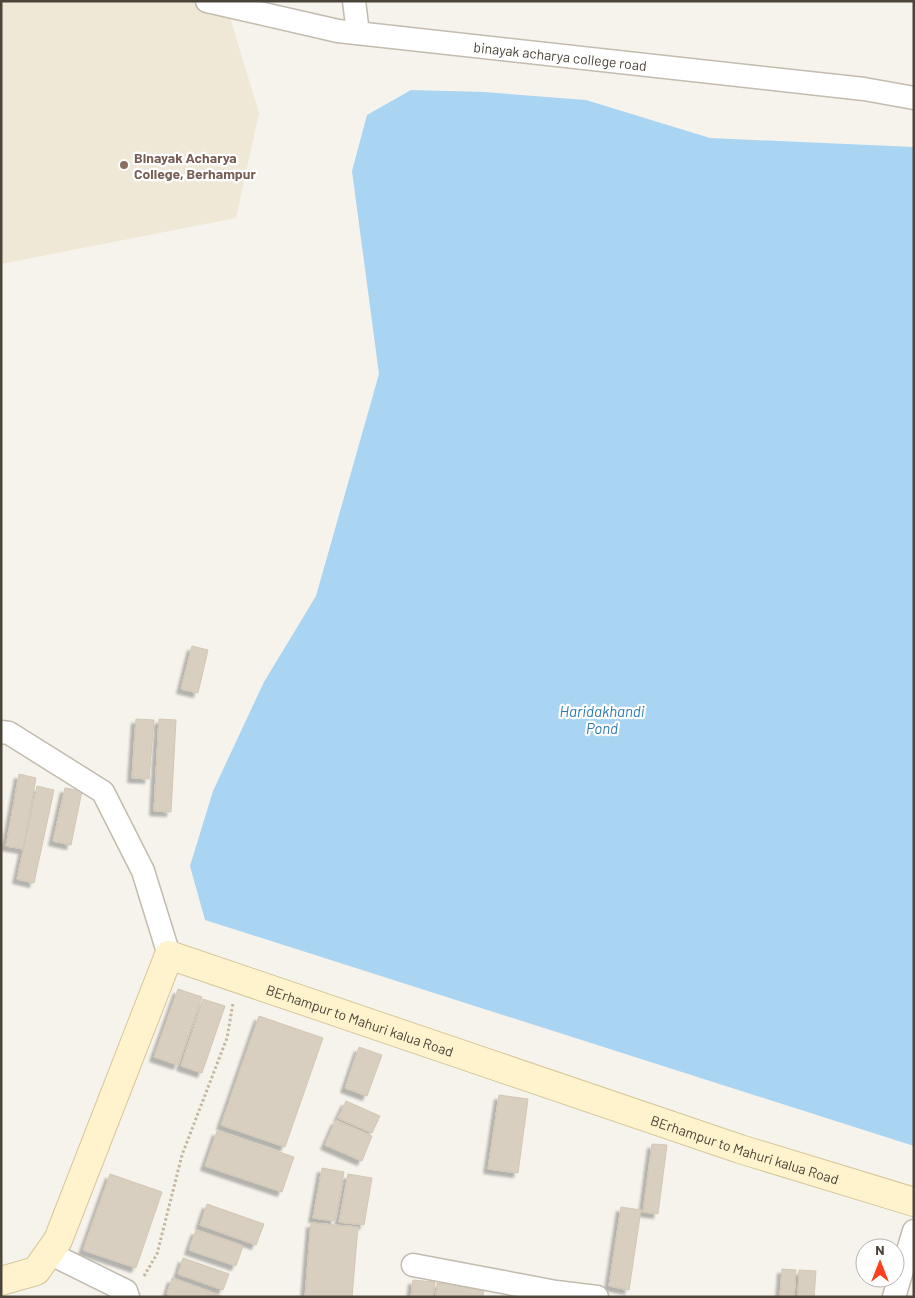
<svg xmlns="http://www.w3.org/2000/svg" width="915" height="1298" viewBox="0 0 915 1298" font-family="Barlow,sans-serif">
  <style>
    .education { fill: #efe8d6 }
    .water { fill: #a9d4f2 }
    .building { fill: #d8cfc1; stroke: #d3c7b4; filter: url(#shadow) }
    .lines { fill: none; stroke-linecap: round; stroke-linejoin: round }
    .street-casing { stroke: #c2bbae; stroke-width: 25 }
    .secondary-casing { stroke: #d6c79b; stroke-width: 30 }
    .path { stroke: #c4b79f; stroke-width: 3; stroke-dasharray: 2.5 2.5; stroke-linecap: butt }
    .street { stroke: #fff; stroke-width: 22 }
    .secondary { stroke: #fff3cd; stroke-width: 28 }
    .education-dot { fill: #8d6e63; stroke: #fff; stroke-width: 2 }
    .labels { text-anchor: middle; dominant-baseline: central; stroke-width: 4.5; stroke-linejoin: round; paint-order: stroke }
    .street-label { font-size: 14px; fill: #4b4439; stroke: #fff }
    .education-label { font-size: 14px; font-weight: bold; fill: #785e54; stroke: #fff; text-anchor: start }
    .water-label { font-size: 15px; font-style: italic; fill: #2e7ab2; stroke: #fff }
  </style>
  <defs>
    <filter id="shadow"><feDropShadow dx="-4.5" dy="4.5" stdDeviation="1" flood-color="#0004"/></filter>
  </defs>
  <rect width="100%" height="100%" fill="#f6f3ec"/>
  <path class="education" d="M1,1H225L259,113L236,218L1,264Z"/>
  <path class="water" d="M411,90L484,92L586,100L710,138L914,147V1146L205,920L190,866L213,791L264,682L316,596L379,374L352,171L367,115Z"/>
  <path class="building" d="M192,646L208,650L198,693L181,689Z
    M136,719L154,720L149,779L132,778Z
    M159,719L176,720L171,812L154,811Z
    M19,774L36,778L23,849L6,846Z
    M37,786L54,790L34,883L17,879Z
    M65,788L82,791L71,845L53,841Z
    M178,989L202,997L178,1065L154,1057Z
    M203,999L225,1006L202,1073L181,1066Z
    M259,1016L323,1038L285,1147L221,1125Z
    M359,1047L382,1055L367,1096L345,1088Z
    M499,1095L528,1099L518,1173L488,1169Z
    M346,1101L380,1116L372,1133L338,1118Z
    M336,1120L372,1136L362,1161L325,1145Z
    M217,1131L294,1157L282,1192L205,1166Z
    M652,1144L667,1145L658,1214L643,1212Z
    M322,1168L344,1172L335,1221L313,1218Z
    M110,1174L162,1192L136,1268L83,1250Z
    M348,1174L372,1178L364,1225L339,1222Z
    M207,1204L264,1224L256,1245L200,1225Z
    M621,1207L641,1210L629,1290L609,1286Z
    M311,1223L358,1227L352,1297H305Z
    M196,1230L243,1246L236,1266L189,1250Z
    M183,1258L229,1274L223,1290L178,1274Z
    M782,1269L796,1270L794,1297H780Z
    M799,1270L816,1271L814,1297H798Z
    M172,1278L221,1296L174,1297L167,1294Z
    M413,1280L435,1282L433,1297H411Z
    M437,1283L484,1289L483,1297H436Z"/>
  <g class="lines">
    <g class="street-casing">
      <g id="street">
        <path id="s1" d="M207,1L338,31L864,89L914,98"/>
        <path d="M354,1L358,33"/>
        <path d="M1,732L9,733L103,792L143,871L169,955"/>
        <path d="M49,1253L126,1291L128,1297"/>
        <path d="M413,1265L556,1292L597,1297"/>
        <path d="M894,1297L914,1231"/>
      </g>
    </g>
    <g class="secondary-casing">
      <g id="secondary">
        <path id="s2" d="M1,1281L36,1271L58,1240L169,955L740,1149L914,1202"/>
      </g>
    </g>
    <path class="path" d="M144,1276L157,1254L182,1155L227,1038L233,1003"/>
    <use href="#street" class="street"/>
    <use href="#secondary" class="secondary"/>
  </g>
  <circle class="education-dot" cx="124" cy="165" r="5"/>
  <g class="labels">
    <g class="street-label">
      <text stroke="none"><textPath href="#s1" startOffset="358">binayak acharya college road</textPath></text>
      <text stroke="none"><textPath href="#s2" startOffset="582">BErhampur to Mahuri kalua Road</textPath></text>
      <text stroke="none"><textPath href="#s2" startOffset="988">BErhampur to Mahuri kalua Road</textPath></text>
    </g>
    <g class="education-label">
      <text x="134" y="157">Binayak Acharya<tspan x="134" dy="16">College, Berhampur</tspan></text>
    </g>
    <g class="water-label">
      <text x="602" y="711">Haridakhandi<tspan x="602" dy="17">Pond</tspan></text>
    </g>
  </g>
  <rect width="915" height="1298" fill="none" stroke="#4b4439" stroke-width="5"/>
  <g transform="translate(880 1263)"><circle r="24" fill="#ffffff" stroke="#b7b4b0"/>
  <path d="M0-4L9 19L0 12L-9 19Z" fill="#fc3f1d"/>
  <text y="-8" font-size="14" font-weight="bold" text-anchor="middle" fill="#4b4439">N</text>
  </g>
</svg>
